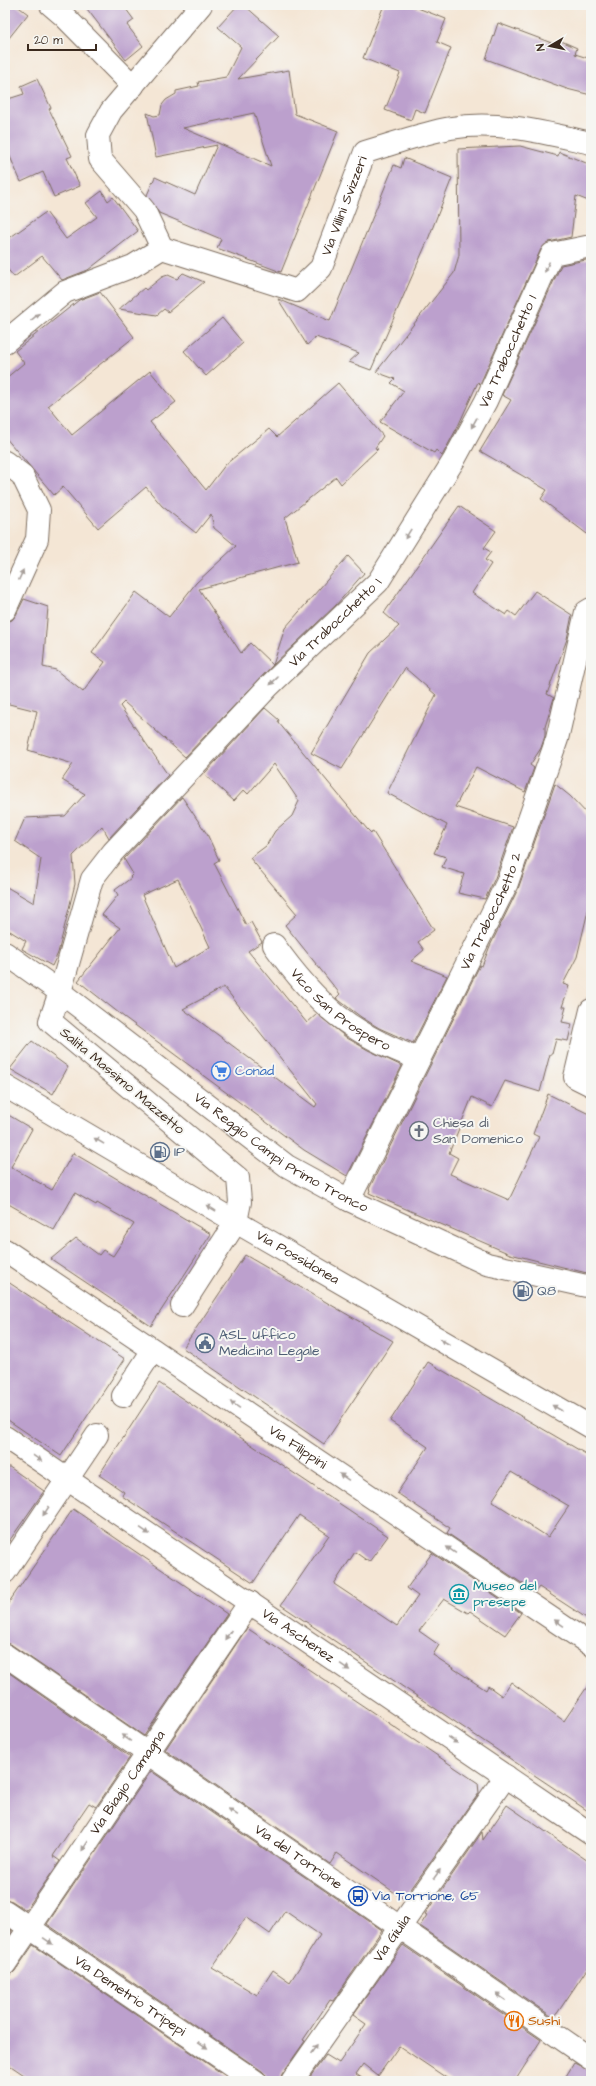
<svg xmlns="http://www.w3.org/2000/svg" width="596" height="2086" viewBox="0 0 596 2086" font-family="'Architects Daughter',sans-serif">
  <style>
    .building { fill: #bca0cd; fill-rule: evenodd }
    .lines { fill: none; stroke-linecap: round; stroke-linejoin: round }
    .minor-casing { stroke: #7c6c5e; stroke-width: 24 }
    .tertiary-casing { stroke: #7c6c5e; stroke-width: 24 }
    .minor { stroke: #fff; stroke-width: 22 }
    .tertiary { stroke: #fff; stroke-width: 22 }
    .oneway { fill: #a79f9a }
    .labels { text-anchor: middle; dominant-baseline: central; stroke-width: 4; stroke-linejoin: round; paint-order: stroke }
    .street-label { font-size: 14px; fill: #3b2a1e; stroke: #f6f6f2 }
    .shop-label { font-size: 14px; fill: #366cbe; stroke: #f6f6f2; text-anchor: start }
    .worship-label { font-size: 14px; fill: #5b616d; stroke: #f6f6f2; text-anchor: start }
    .service-label { font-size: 14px; fill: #4e5e75; stroke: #f6f6f2; text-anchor: start }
    .culture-label { font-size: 14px; fill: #0d838f; stroke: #f6f6f2; text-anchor: start }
    .transit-label { font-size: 14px; fill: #164399; stroke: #f6f6f2; text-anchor: start }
    .food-label { font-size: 14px; fill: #c56008; stroke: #f6f6f2; text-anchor: start }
  </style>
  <rect width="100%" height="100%" fill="#f6f6f2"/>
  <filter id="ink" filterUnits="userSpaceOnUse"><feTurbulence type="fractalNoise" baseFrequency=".025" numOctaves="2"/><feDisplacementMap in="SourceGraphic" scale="8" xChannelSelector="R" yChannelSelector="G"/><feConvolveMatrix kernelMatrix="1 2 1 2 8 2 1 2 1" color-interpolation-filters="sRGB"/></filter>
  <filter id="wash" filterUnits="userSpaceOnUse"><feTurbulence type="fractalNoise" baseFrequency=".012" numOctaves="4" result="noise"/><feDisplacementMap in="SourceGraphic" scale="16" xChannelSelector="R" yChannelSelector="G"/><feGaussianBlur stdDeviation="0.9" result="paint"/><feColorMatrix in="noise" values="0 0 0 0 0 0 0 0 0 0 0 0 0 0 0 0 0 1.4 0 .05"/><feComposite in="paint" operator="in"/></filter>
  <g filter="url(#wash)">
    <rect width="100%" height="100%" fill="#f4e6d5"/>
    <g id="blocks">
      <path class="building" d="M5,5H16L28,14L5,43Z
        M84,5H123L134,20L127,25L143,46L126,60Z
        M238,5H244L279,36L238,79L289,70L295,114L338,131L281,272L217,248L221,239L159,213L147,195L155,177L195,195L217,145L156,157L147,113L154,116L160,115L162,105L166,100L176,94V91L199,86L198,82L226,77L241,47L218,27ZM254,113L271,166L183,128Z
        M384,5H410L446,19L437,42L451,48L425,113L415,109L411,120L385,110L400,73L363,58Z
        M498,23L557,45L559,40L577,48L575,54L591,59V95L567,89L486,59Z
        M37,79L51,108L49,109L72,156L67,158L80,186L54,197L43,172L21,182L5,145V100L24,94L21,86Z
        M520,146L558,156L559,152L591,165V202L576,196L571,237L549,242L541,249L480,384L478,382L459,424L442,456L436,450L434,453L380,422L404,391L391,383L395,379L376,372L454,273L459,255L458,149Z
        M404,158L452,178L427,242L371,370L349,362L359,353L316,337L307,345L278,299L330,321L394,165L401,168Z
        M102,191L108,201L113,197L138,231L88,270L62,280L42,256L14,277L5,266V241L46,212L66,239L97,217L86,203Z
        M591,259V537L541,499L547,490L480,451L511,400L502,395L561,265Z
        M183,273L204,282L168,312L164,309L157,315L119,309L144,288L146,290L162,277L168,275L177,279Z
        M100,292L134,337L48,406L72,435L150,371L176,402L150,422L206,490L226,464L269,429L277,437L338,383L383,436L375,448L378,449L341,484L336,477L285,518L298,562L199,589L241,653L250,643L273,665L185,757L124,702L120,706L168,775L109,838L102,826L73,856L75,884L58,953L52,966L22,949L26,941L5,928V886L34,903L41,859L15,841L25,818L65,816L85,794L62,780L73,764L28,750L37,711L5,703V622L12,620L16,615L24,599L48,607L43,667L56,670L83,692L105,662L92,653L136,592L169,617L196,583L236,546L214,528L211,514L196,533L162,506L146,487L98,528L63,487L54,495L5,437V379L24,363L15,351L79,300Z
        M222,318L243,343L206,376L184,351Z
        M459,506L496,531L484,548L491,552L485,560L491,564L472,593L506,615L509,611L516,616L535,591L572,615L567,639L547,694L554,698L545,727V736L541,748L530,765L534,768L525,792L476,767L455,807L513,827L495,878L485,899L458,893L464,874L442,867L446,857L434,853L447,825L387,793L436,695L405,668L342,769L311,753L370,653L399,626L384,613Z
        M348,556L364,573L336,605L273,665L285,628Z
        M265,708L279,720L278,722L367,829L371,833L373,832L434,930L418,942L424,950L411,961L447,976L413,1043L379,1028L361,1017L336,998L340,994L285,925L297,914L250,858L266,846L275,831L292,816L299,801L274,764L248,794L244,790L234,801L204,774Z
        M555,784L570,796L591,818V898L577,957L563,984L569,986L562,1007H566L562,1022L572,1024L568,1041L556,1039L552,1054H550L540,1092L505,1081L492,1107L472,1097L449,1153L458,1158L450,1174L509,1200L539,1137L533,1134L548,1094L591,1115V1274L510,1254L369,1193L370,1190L369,1189L480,965L482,966L490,946L518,889Z
        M182,797L207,834L219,860L214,863L246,925L251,922L262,942L248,951L307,1023L317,1014L347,1038L368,1050L402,1066L347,1176L304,1150L124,1017L78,981L120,928L102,915L118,895L115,890L131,878L130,877L133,874L124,859ZM178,879L210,947L174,968L142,895ZM224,987L317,1104L315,1107L183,1009Z
        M32,1041L68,1067L53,1094L10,1069Z
        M5,1113L32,1129L11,1167L52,1190L73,1153L211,1234L151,1326L51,1259L76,1238L99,1255L103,1250L113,1256L134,1224L97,1203L96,1205L75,1193L54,1230L5,1202Z
        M245,1255L393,1341L324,1444L183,1348Z
        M5,1280L125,1359L61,1456L5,1418Z
        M428,1362L591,1457V1621L539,1587L535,1592L447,1533L450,1528L397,1493L428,1447L390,1421ZM511,1472L569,1506L548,1537L492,1501Z
        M159,1383L388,1536L369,1562L355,1552L334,1584L397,1626L418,1596L407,1588L432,1553L521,1613L505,1635L470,1611L468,1613L444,1599L419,1631L439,1645L433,1655L486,1690L488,1686L502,1696L511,1682L564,1721L591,1681V1813L281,1605L329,1535L299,1515L253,1583L122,1496L124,1492L99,1475Z
        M5,1464L44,1491L5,1547Z
        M73,1509L227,1614L144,1736L12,1645L5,1643V1608Z
        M247,1628L478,1783L479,1793L404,1899L337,1853L330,1864L165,1750Z
        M5,1670L130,1757L96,1807L89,1803L53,1856L60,1861L26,1910L12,1901L5,1899Z
        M151,1771L382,1930L333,2001L330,2000L303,2040L305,2041L282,2074L280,2081H267L266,2075L262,2071L47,1924ZM285,1911L320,1935L290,1982L273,1970L257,1995L212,1968L246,1917L270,1934Z
        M507,1805L591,1863V1963L554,2018L420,1926L427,1915L425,1914L482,1832L483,1840Z
        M5,1926L12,1931L5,1942Z
        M33,1945L233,2081H33L5,2062V1976L11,1975L15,1971Z
        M403,1945L541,2040L515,2081H451L399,2046L378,2076L363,2064L356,2074L366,2081H307L326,2055L339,2063L366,2024L353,2015Z
        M574,2063L591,2071V2081H563Z"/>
    </g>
  </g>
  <g filter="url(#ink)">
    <use href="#blocks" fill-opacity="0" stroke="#7c6c5e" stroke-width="1"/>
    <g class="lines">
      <g class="minor-casing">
        <g id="minor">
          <path d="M51,5L65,17L133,86"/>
          <path id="s1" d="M201,5L111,111L98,135L100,159L144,210L162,248L297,291L321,268L365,152C393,144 422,133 451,128C498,120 546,133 591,143"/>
          <path d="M5,342L65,292L133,266L162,248"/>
          <path d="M5,462L22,475L39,510L37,539L5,610"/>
          <path id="s2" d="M274,945C316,1004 350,1034 419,1059"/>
          <path d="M591,1010L575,1077L591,1085"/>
          <path id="s3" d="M5,1086L236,1222L591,1427"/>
          <path id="s4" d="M349,1200L507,883L557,739L586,612L591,609"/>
          <path id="s5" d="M5,1250L591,1645"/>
          <path id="s6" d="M182,1306L236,1222L240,1202L238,1178L50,1021L60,992L92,879L113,852L269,686L378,582L454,460L486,401L552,254L591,246"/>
          <path d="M123,1396L153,1350"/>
          <path id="s7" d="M5,1437L591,1834"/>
          <path d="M5,1572L97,1435"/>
          <path id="s8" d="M5,1655L591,2059"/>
          <path id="s9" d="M5,1911L255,2081"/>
          <path id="s10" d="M5,1964L250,1602"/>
          <path id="s11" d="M292,2081L506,1776"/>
        </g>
      </g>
      <g class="tertiary-casing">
        <g id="tertiary">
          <path id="s12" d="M5,953L60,992L287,1166L349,1200L487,1264L591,1287"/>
        </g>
      </g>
      <use href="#minor" class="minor"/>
      <use href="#tertiary" class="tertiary"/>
    </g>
    <defs><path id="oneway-solid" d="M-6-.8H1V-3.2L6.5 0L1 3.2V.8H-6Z"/></defs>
    <g class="oneway">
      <use href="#oneway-solid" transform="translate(547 267) rotate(114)"/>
      <use href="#oneway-solid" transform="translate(35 317) rotate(-40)"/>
      <use href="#oneway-solid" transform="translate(474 423) rotate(119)"/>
      <use href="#oneway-solid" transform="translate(408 534) rotate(122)"/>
      <use href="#oneway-solid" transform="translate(21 575) rotate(-66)"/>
      <use href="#oneway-solid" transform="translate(274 681) rotate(136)"/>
      <use href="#oneway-solid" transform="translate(99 1141) rotate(-149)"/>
      <use href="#oneway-solid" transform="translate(211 1208) rotate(-149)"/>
      <use href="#oneway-solid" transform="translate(445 1342) rotate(-150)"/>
      <use href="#oneway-solid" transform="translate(235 1405) rotate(-146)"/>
      <use href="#oneway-solid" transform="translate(557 1408) rotate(-150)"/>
      <use href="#oneway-solid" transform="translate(37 1458) rotate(34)"/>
      <use href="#oneway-solid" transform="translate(344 1477) rotate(-146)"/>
      <use href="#oneway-solid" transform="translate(46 1511) rotate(124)"/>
      <use href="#oneway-solid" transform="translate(145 1531) rotate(34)"/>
      <use href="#oneway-solid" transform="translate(451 1550) rotate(-146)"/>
      <use href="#oneway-solid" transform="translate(559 1623) rotate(-146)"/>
      <use href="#oneway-solid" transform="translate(228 1635) rotate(124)"/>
      <use href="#oneway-solid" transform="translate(345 1667) rotate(34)"/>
      <use href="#oneway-solid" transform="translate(126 1738) rotate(-145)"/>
      <use href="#oneway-solid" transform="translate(453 1740) rotate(34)"/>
      <use href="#oneway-solid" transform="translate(233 1812) rotate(-145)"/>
      <use href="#oneway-solid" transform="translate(85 1846) rotate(124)"/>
      <use href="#oneway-solid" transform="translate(437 1874) rotate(-55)"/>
      <use href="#oneway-solid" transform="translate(48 1941) rotate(34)"/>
      <use href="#oneway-solid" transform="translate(501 1997) rotate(-145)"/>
      <use href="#oneway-solid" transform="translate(203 2045) rotate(34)"/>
      <use href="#oneway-solid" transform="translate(314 2049) rotate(-55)"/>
    </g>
  </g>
  <defs>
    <g id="supermarket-ring" transform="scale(1)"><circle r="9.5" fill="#f6f6f2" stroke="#3f7fe0" stroke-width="1.5"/><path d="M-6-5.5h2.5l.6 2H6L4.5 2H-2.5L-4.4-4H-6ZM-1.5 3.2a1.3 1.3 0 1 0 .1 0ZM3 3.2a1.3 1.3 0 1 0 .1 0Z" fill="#3f7fe0"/></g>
    <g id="church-ring" transform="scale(1)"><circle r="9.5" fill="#f6f6f2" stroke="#6b7280" stroke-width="1.5"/><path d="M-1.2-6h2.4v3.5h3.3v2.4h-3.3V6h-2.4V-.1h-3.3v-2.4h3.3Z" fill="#6b7280"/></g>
    <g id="fuel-ring" transform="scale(1)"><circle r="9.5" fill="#f6f6f2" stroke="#5c6f8a" stroke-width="1.5"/><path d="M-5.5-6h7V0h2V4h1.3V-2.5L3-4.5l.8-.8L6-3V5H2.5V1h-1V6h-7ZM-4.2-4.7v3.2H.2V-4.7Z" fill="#5c6f8a"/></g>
    <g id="civic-ring" transform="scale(1)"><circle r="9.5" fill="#f6f6f2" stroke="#5c6f8a" stroke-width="1.5"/><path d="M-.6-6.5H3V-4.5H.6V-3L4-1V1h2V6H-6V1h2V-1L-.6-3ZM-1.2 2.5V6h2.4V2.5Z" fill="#5c6f8a"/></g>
    <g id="museum-ring" transform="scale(1)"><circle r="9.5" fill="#f6f6f2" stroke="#0f9aa8" stroke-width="1.5"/><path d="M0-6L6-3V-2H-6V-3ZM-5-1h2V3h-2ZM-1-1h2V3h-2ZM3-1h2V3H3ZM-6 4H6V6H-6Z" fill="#0f9aa8"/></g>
    <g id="bus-ring" transform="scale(1)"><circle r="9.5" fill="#f6f6f2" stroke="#1a4fb4" stroke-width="1.5"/><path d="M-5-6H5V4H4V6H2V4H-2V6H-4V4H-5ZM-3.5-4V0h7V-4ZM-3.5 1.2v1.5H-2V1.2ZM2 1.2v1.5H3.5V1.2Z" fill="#1a4fb4"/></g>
    <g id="restaurant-ring" transform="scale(1)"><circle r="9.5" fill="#f6f6f2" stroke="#e8710a" stroke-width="1.5"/><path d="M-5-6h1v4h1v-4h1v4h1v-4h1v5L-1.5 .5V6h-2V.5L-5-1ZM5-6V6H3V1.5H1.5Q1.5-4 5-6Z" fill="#e8710a"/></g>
  </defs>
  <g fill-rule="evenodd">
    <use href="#supermarket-ring" x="221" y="1071"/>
    <use href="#church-ring" x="419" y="1131"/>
    <use href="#fuel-ring" x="160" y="1152"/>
    <use href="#fuel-ring" x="523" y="1291"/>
    <use href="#civic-ring" x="205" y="1343"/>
    <use href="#museum-ring" x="459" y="1594"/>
    <use href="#bus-ring" x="358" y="1896"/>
    <use href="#restaurant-ring" x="514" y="2021"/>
  </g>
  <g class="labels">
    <g class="street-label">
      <text stroke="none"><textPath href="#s1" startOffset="541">Via Villini Svizzeri</textPath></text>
      <text stroke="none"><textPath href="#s6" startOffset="1215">Via Trabocchetto 1</textPath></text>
      <text stroke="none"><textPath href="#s6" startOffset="891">Via Trabocchetto 1</textPath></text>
      <text stroke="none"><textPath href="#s4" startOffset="322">Via Trabocchetto 2</textPath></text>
      <text stroke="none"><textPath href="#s2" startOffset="94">Vico San Prospero</textPath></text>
      <text transform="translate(122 1081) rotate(40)">Salita Massimo Mazzetto</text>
      <text stroke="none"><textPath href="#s12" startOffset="341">Via Reggio Campi Primo Tronco</textPath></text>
      <text stroke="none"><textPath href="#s3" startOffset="339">Via Possidonea</textPath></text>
      <text stroke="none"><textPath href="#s5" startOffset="353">Via Filippini</textPath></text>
      <text stroke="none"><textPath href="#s7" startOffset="354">Via Aschenez</textPath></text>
      <text stroke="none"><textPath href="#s10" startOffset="219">Via Biagio Camagna</textPath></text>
      <text stroke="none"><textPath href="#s8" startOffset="356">Via del Torrione</textPath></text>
      <text stroke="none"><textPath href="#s11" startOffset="174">Via Giulia</textPath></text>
      <text stroke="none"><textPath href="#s9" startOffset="151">Via Demetrio Tripepi</textPath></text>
    </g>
    <g class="shop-label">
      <text x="235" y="1071">Conad</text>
    </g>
    <g class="worship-label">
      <text x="433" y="1123">Chiesa di<tspan x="433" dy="16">San Domenico</tspan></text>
    </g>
    <g class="service-label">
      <text x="174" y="1152">IP</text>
      <text x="537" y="1291">Q8</text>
      <text x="219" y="1335">ASL Uffico<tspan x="219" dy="16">Medicina Legale</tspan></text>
    </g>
    <g class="culture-label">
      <text x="473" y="1586">Museo del<tspan x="473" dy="16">presepe</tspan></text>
    </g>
    <g class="transit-label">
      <text x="372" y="1896">Via Torrione, 65</text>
    </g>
    <g class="food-label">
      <text x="528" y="2021">Sushi</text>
    </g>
  </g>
  <rect width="596" height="2086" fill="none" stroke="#f6f6f2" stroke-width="20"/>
  <g transform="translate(550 46) rotate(261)" stroke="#f6f6f2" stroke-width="3" paint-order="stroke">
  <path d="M0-3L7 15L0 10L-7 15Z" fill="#3b2a1e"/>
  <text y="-6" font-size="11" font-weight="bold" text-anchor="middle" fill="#3b2a1e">N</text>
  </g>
  <path d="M28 44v6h68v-6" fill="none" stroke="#3b2a1e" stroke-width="2"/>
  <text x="34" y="44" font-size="12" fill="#3b2a1e" stroke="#f6f6f2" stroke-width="3" paint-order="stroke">20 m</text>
</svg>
